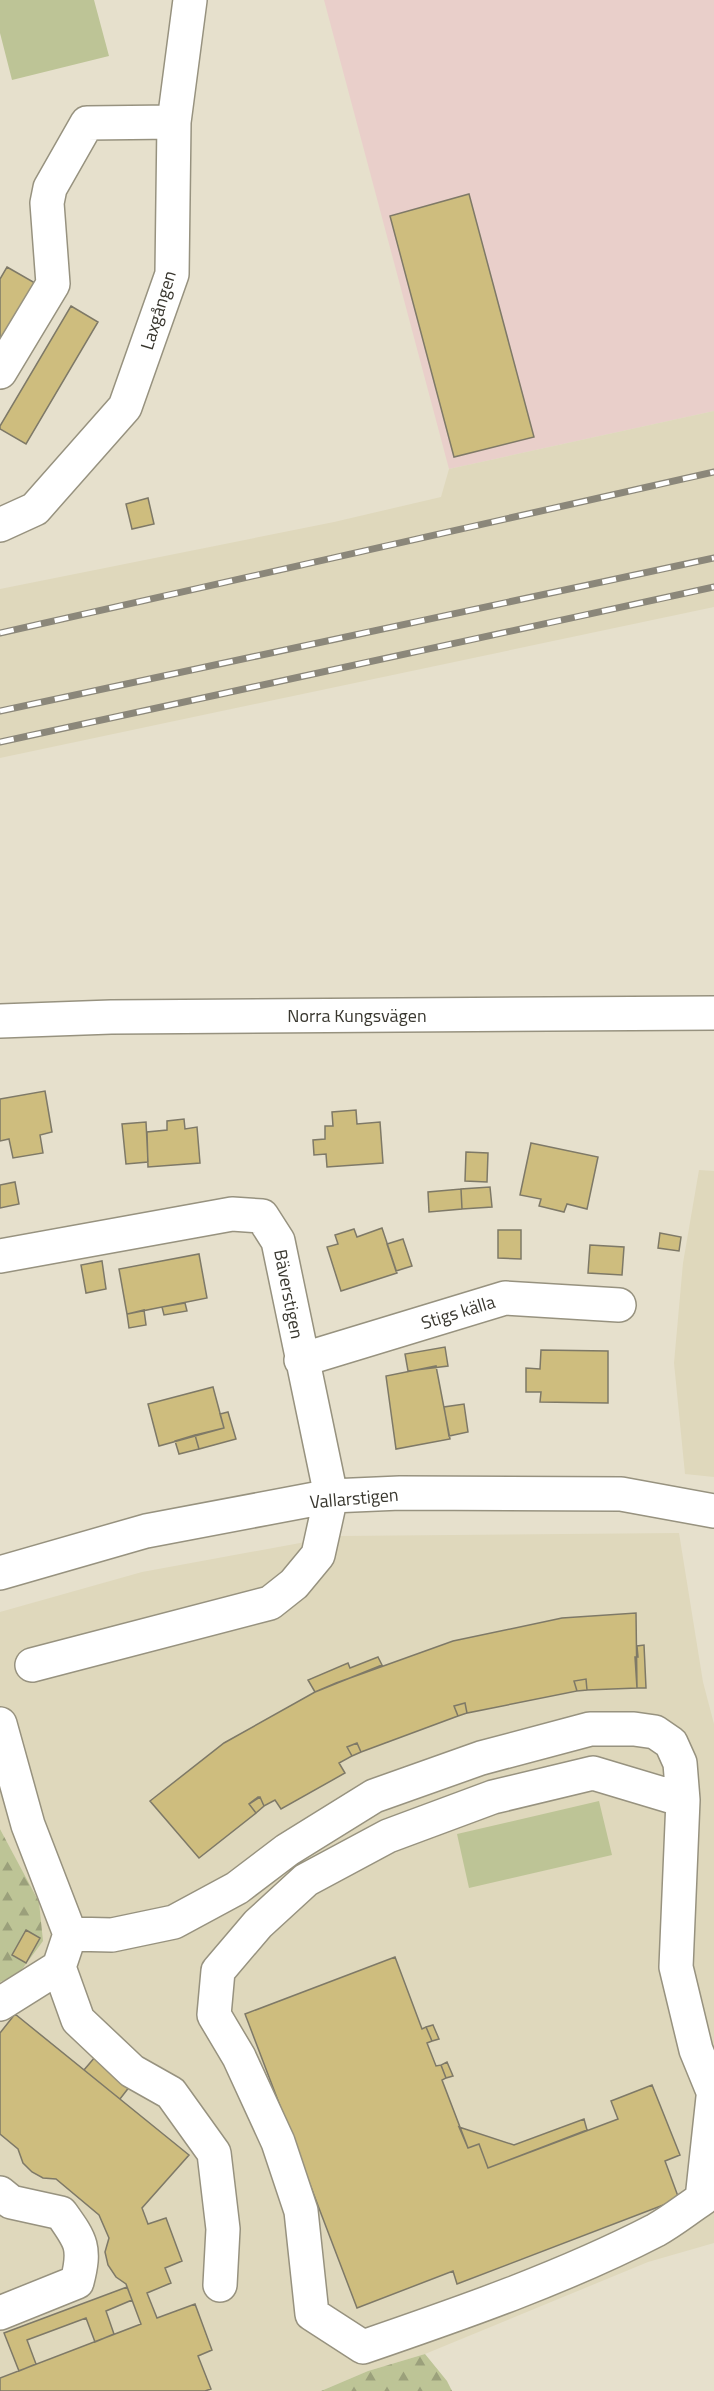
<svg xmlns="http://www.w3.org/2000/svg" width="714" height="2391" viewBox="0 0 714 2391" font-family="'Titillium Web',sans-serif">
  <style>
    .commercial { fill: #e9cfca }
    .built { fill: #dfd8bc }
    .grass { fill: #bdc496 }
    .forest { fill: url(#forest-firs) }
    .building { fill: #cebd7e; stroke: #7e7967; stroke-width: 1.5 }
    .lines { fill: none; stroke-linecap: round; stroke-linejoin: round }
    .minor-casing { stroke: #97927f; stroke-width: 36 }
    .minor { stroke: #fff; stroke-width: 33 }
    .rail-casing { stroke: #8b877a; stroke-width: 7 }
    .rail { stroke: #fff; stroke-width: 4.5; stroke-dasharray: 14; stroke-linecap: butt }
    .labels { text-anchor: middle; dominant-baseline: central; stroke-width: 4.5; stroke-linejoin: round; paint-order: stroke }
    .street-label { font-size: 18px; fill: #39372f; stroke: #fff }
  </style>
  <defs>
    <pattern id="forest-firs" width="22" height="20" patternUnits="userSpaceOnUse" patternTransform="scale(1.5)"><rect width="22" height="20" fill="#bdc496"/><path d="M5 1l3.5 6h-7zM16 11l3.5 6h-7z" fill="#9ba07b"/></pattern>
  </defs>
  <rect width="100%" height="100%" fill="#e6e0cc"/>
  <path class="commercial" d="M324,0H714V411L449,469Z"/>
  <path class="built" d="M714,411V607L0,758V589L334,522L441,497L449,469Z
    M699,1170L714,1171V1477L685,1474L674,1363L683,1263Z
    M679,1533L703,1682L714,1724V2243L648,2262L425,2354L368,2371L321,2391H0V1982L17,1976L38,1901L0,1829V1612L142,1572L338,1536Z"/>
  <path class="grass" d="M0,0H94L109,56L12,80L0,33Z
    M599,1801L612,1855L469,1888L457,1834Z"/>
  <path class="forest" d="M0,1829L39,1902L43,1941L17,1976L0,1982Z
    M425,2354L447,2381L452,2391H321L368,2371Z"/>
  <path class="building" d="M469,194L534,437L454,457L390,216Z
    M7,267L35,283L0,341V279Z
    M71,306L98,322L26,444L0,429V426Z
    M148,498L154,524L132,529L126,504Z
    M45,1091L52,1132L40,1135L43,1153L13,1158L9,1139L0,1141V1099Z
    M356,1110L357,1124L380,1122L383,1163L327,1167L326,1154L314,1155L313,1140L325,1139V1126H333L332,1112Z
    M184,1119L185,1129L197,1127L200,1163L148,1167L147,1132L167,1130V1121Z
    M146,1122L148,1162L126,1164L122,1124Z
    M531,1143L598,1157L587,1209L567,1204L564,1212L539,1206L541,1199L520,1195Z
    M466,1152L488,1153L487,1182L465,1181Z
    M15,1182L19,1204L0,1208V1185Z
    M490,1187L492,1207L462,1209L461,1189Z
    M461,1189L462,1209L429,1212L428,1192Z
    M382,1228L397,1273L341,1291L327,1247L338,1244L335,1235L354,1229L357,1237Z
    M498,1230H521V1259L498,1258Z
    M660,1233L681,1237L679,1251L658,1248Z
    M403,1239L412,1266L396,1271L387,1244Z
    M590,1245L624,1247L622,1275L588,1273Z
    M199,1254L207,1298L127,1314L119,1269Z
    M102,1261L106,1289L86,1293L81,1265Z
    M185,1303L187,1311L164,1315L162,1307Z
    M144,1310L146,1325L129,1328L127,1314Z
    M445,1347L448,1366L408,1371L405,1354Z
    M541,1350L608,1351V1403L540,1402L541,1392H526V1368L540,1369Z
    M436,1366L450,1439L396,1449L386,1376Z
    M213,1387L224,1428L159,1446L148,1404Z
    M464,1404L468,1432L449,1436L444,1407Z
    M228,1412L236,1439L199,1449L195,1435L224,1428L220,1414Z
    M195,1435L199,1449L179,1454L175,1441Z
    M636,1613L637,1688L587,1690L586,1679L574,1681L577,1691L467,1713L465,1703L454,1706L458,1716L361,1752L357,1743L347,1747L352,1756L339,1763L345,1773L281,1809L275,1800L264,1806L260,1797H258L249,1804L256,1813L199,1858L150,1801L224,1743L315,1692L336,1683L453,1641L562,1618Z
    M644,1645L646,1688H637L635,1657H638L637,1646Z
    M378,1657L382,1665L315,1692L308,1680L348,1663L350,1668Z
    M586,1679L587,1690L577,1691L574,1681Z
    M465,1703L467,1713L458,1716L454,1706Z
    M357,1743L361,1752L352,1756L347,1747Z
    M260,1797L264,1806L256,1813L249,1804Z
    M26,1930L40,1938L26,1963L12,1955Z
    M395,1957L422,2029L426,2027L432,2041L427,2043L436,2066L441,2065L446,2078L442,2080L468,2148L479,2144L488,2168L618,2119L611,2101L652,2085L680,2155L665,2161L679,2199L457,2284L453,2271L357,2308L245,2014Z
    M15,2014L189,2155L142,2208L148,2224L166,2218L182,2261L165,2268L171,2283L147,2293L157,2318L195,2304L212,2350L198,2356L211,2389L205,2391H0V2378L141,2324L126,2284L116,2277L108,2265L105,2252L109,2238L99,2215L56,2179L43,2178L32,2172L23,2163L18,2149L0,2134V2033Z
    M433,2025L439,2039L432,2041L426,2027Z
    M95,2057L130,2086L120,2099L84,2070Z
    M447,2062L453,2076L446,2078L441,2065Z
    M584,2119L587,2130L488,2168L479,2144L468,2148L459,2127L514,2145Z
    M127,2287L132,2300L106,2311L114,2334L95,2342L86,2318L27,2340L36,2364L19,2371L4,2333Z"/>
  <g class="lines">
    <g class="minor-casing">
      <path id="minor" d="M0,372L53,284L47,203L50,188L87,123L174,122
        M0,525L35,509L125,407L172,274L174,122L190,0
        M0,1021L111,1017L714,1013
        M0,1256L232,1214L262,1216L278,1241L331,1496L318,1555L294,1584L270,1603L32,1665
        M301,1360L505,1298L619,1305
        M0,1573L146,1531L331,1496L400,1493L621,1494L714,1511
        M0,1724L28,1825L70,1934L59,1967L78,2020L132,2071L171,2093L214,2153L223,2229L220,2285
        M70,1934L112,1935L174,1922L237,1888L287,1850L374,1796L481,1758L590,1729H634L655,1732L671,1743L680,1763L683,1800
        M0,2004L59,1967
        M712,2089L696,2050L676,1967L683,1800L593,1773L493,1797L388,1836L306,1880L258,1924L218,1971L214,2015L239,2057L278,2142L301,2211L312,2314L363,2347C462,2313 563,2278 656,2230C672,2221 687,2209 702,2199L714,2088
        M0,2193L11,2202L61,2213C81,2241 86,2247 77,2282L0,2313"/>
    </g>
    <use href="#minor" class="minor"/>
    <g class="rail-casing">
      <path id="rail" d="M0,633L714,472
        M0,711L714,558
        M0,742L714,587"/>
    </g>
    <use href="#rail" class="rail"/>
  </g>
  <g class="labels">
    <g class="street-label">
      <text transform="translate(158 310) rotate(-73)">Laxgången</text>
      <text x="357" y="1015">Norra Kungsvägen</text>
      <text transform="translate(289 1294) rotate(79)">Bäverstigen</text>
      <text transform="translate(458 1312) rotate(-17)">Stigs källa</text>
      <text transform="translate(354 1498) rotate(-5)">Vallarstigen</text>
    </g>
  </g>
</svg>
